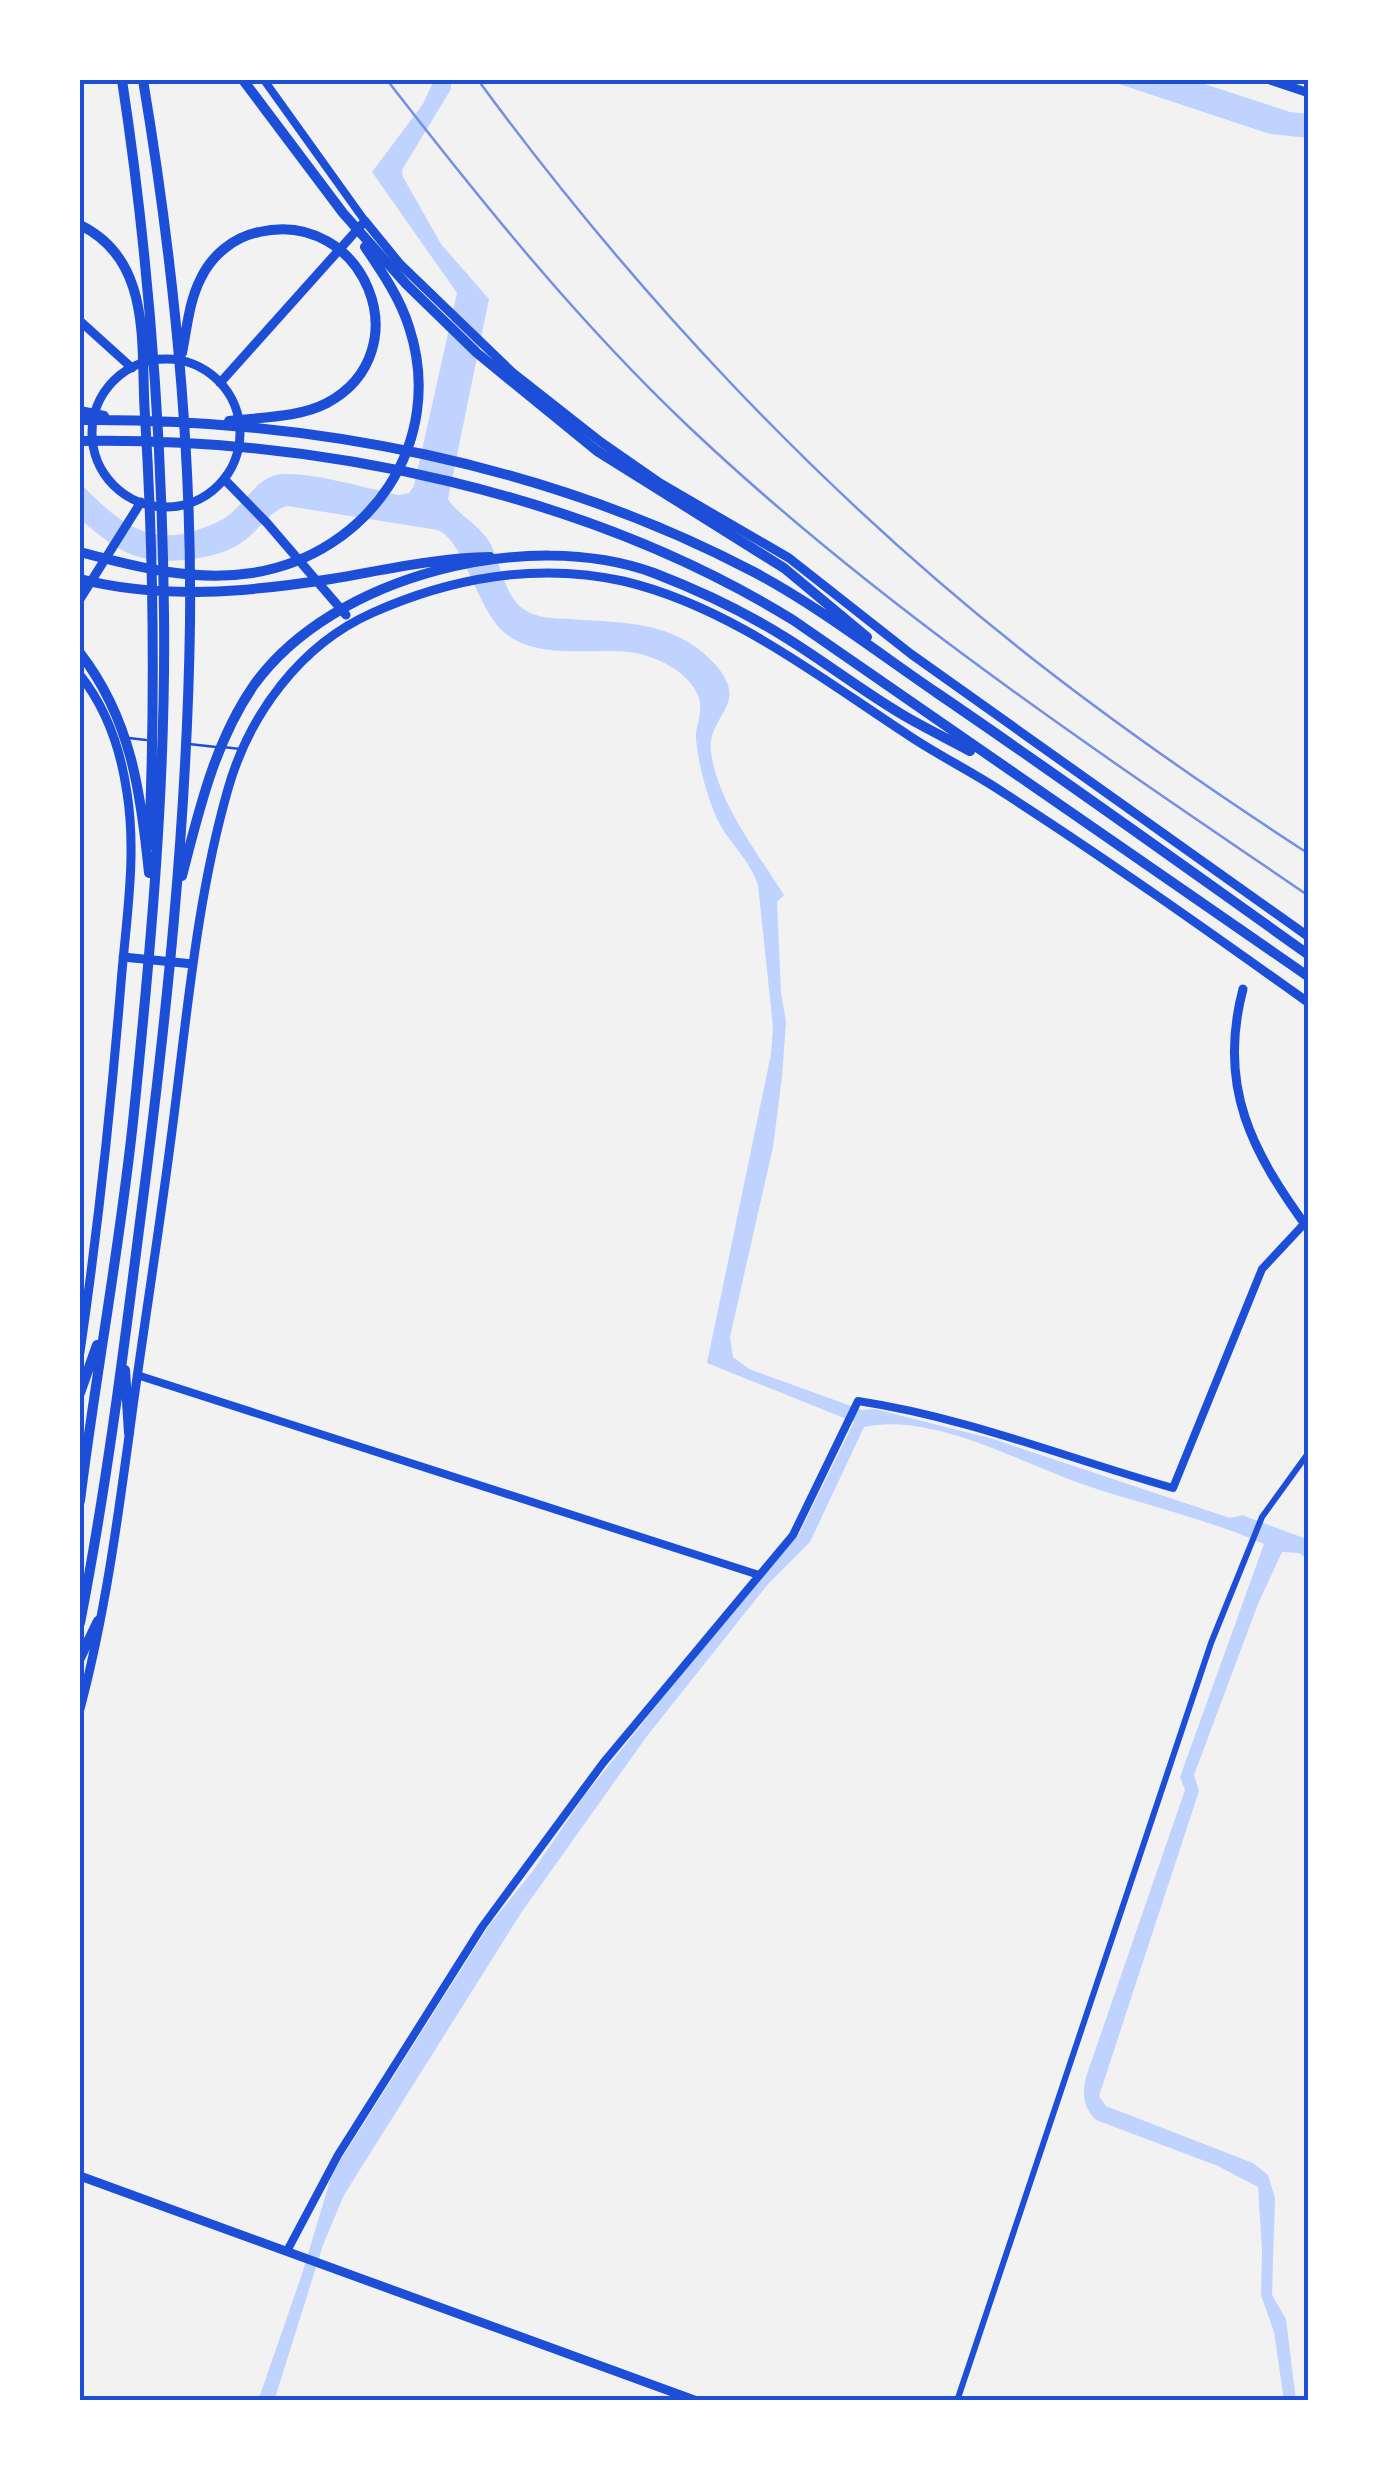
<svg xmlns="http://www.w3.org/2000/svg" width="1389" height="2481" viewBox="0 0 1389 2481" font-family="'Roboto Condensed',sans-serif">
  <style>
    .water { fill: #bfd3fe }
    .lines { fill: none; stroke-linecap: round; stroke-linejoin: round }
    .service { stroke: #1d4ed8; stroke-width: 2.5 }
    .minor { stroke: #1d4ed8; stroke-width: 6 }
    .tertiary { stroke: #1d4ed8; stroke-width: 8 }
    .secondary { stroke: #1d4ed8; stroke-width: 9 }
    .primary { stroke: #1d4ed8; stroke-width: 9 }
    .trunk { stroke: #1d4ed8; stroke-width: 10 }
    .rail { stroke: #7290e2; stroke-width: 2.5 }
    .neatline { fill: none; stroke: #1d4ed8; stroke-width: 4 }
  </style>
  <rect width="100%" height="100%" fill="#f2f2f2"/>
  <path class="water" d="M434,80H451V89L402,170L403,177L441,244L489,299L448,499C459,516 479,524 490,543C501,563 504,597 525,610C538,619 555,618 569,619C623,623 672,620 712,661C754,705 706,714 711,752C718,803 757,852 784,895L777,902L781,993L786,1022L782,1077L773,1147L730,1337L733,1357L749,1369L862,1410L875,1409L993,1439L1230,1518L1242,1515L1309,1540V1560L1299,1553L1282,1552L1258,1604L1194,1775L1199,1791L1099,2096L1106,2106L1253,2163L1268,2175L1275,2198L1272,2295L1286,2319L1296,2401H1284L1274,2332L1261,2295L1262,2249L1258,2187L1218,2166L1096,2120C1083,2107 1082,2094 1086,2077L1185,1790L1180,1777L1264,1544C1205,1518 1143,1505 1082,1484C1019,1462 932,1412 864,1427L810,1542L768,1584L647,1736L521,1913L344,2195L323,2245L274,2401H258L302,2274L331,2177L340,2161L488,1927L532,1872L585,1795L735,1608L799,1534L854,1422L707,1363L771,1054L773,1027L758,885C749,857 725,840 715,814C705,790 699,765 696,740C695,727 702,715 700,702C694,673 655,655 629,652C591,648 542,659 509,636C476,613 468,545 438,530L287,506C269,511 260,529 245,540C230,552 212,556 193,559C141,566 119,553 80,519V483C112,516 145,547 194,531C206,527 219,523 229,515C244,503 256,480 276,475C303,469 369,489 399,495L409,493L414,486L457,293L372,172L423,104Z
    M1107,80H1192L1290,112L1309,114V138L1270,134Z"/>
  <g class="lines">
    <path class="service" d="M129,738L146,740
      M189,744L216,747
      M223,747L240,749"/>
    <path class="minor" d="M957,2401L1211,1643L1262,1517L1309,1452"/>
    <path class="tertiary" d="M264,80L365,221
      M137,1375L759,1575
      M287,2251L338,2155L482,1927L603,1763L793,1535L858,1401C969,1418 1066,1458 1173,1488L1262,1269L1304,1224"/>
    <path class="secondary" d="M1270,80L1309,93
      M1243,989C1217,1087 1252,1152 1309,1230
      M80,2176L697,2401"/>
    <path class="primary" d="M80,321L132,368
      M92 433a74 74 0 1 1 148 0a74 74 0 1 1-148 0Z
      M220,383L365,221L400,264L512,372L601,442L660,483L789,558L911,654L1309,937
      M224,479L267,523L346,615
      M80,599L141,502
      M80,675C107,709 121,751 127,793C137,855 126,921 121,983C111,1107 98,1229 80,1352
      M123,957L193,964
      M80,1709C107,1608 120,1502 134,1399C148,1299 164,1199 176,1099C189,995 199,890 228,789C249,715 300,645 372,613C450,578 537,562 623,581C729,606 819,677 908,735C939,756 973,772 1004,793C1108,860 1208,931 1309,1003"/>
    <path class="trunk" d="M243,80L343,213L406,284L477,353L597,451L784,568L867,637
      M80,225C107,238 124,259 133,287C146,326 142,375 145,416C154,559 155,703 149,846
      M182,353C187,328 189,301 201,278C212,255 234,237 259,232C364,208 423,351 327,403C298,418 261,417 229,421
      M80,411L104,416
      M80,420C311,418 548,464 754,572C818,606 877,652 937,693C1062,778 1185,867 1309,955
      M80,441C320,437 587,493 793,620L1309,977
      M80,552C136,567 194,582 252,573C369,555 447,442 409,327C400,298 382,272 365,247
      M80,579C162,600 249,592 331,579C384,570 436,558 490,557
      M80,653C131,719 141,793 149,873
      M182,876C199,810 215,741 254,685C333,575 529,527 654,573C698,590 743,611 783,636C824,661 862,691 903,715C925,728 948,739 970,751
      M125,1370L129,1433
      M80,1393L97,1345
      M80,1501C96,1371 121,1242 134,1112C151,947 166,780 164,614C162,435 149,257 122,80
      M80,1623C106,1490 123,1356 140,1222C166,1023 187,824 190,623C192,442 173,259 143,80
      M80,1658L98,1621"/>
    <path class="rail" d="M387,80C481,201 578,322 689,427C878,606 1095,750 1309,896
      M478,80C632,290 815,486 1019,648C1112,722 1209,789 1309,854"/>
  </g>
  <rect width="1389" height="2481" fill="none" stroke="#ffffff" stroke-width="165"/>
  <rect x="82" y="82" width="1224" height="2316" class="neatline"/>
</svg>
